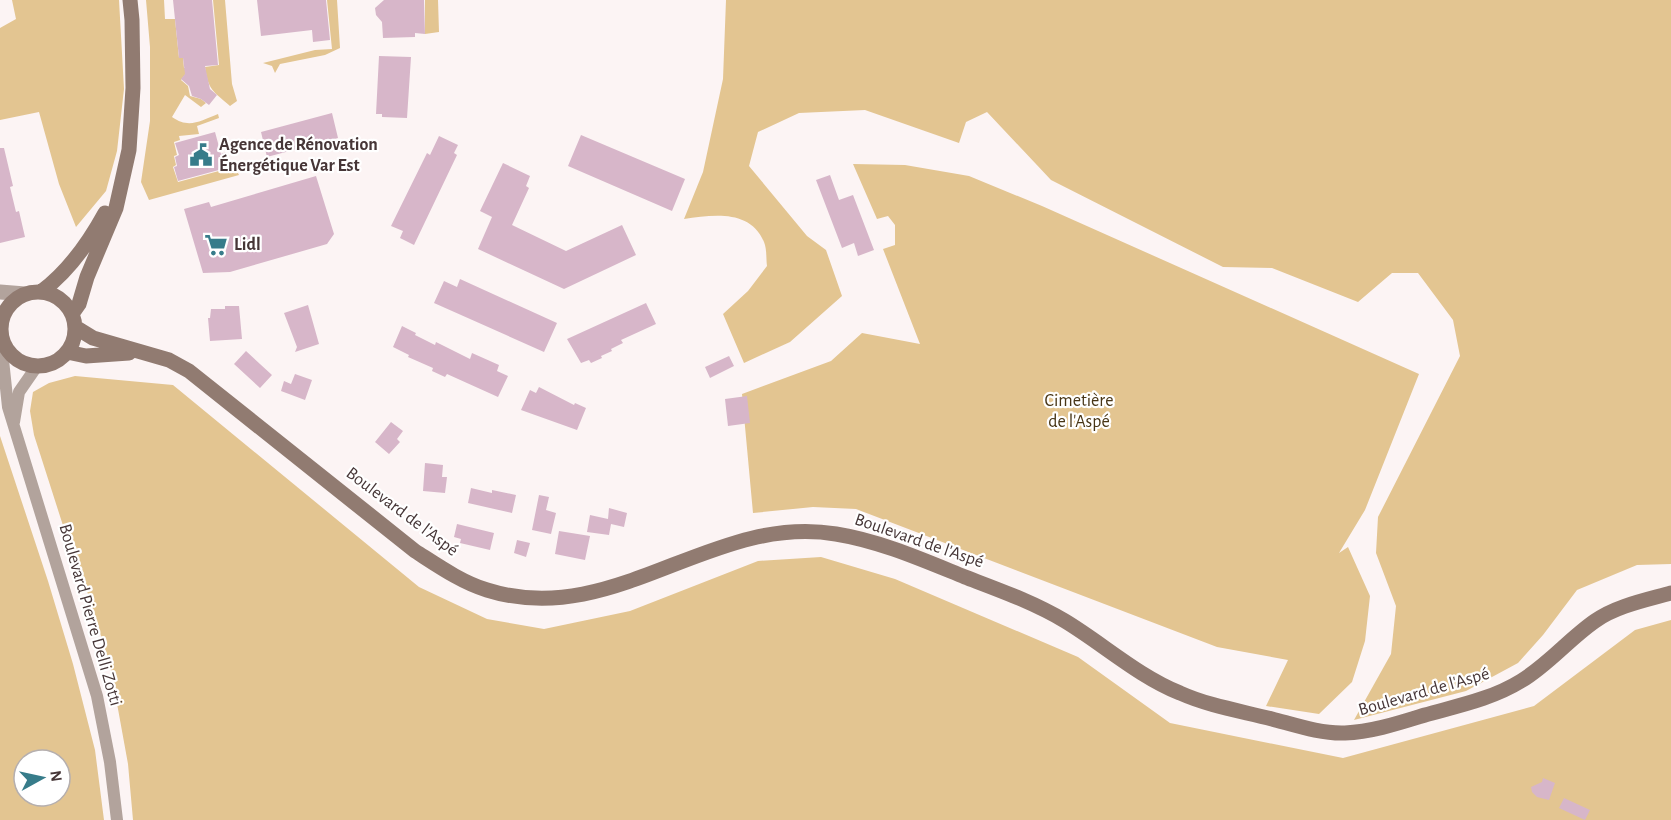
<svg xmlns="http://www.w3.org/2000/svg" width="1671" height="820" viewBox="0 0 1671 820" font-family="'Alegreya Sans',sans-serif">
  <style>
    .green { fill: #e3c591; fill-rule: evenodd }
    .building { fill: #d7b6c9 }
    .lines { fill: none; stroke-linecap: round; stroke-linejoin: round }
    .minor { stroke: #b2a39c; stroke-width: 12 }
    .tertiary { stroke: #b2a39c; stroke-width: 15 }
    .secondary { stroke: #917b71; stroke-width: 15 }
    .labels { text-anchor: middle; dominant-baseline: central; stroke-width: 4.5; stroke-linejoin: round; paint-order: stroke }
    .poi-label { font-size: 18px; font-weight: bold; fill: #463637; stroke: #fff; text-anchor: start }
    .park-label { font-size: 18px; fill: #473516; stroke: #fff }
    .street-label { font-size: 18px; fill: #463637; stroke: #fff }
  </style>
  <rect width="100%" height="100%" fill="#fcf4f4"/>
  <path class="green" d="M12,0H119L124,89L117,151L106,191L76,227L59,184L39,112L0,120V28L16,19Z
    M146,0H164L165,19H175L179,58H183L184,68H196L187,72L181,80L188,86L190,96L201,99L206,103L201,107L185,95L172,117C189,129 200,121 218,114L219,118L197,126L199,134L179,136L180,140L174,142L177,155L174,156L176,165L173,167L178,182L230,168L231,170L236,169L239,175L149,200L141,182L150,121V47Z
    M213,0H225L232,84L237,101L230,106C213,91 208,90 205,67L219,65Z
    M327,0H337L340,48L325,55L280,64L275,73L272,66L263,63L315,50L332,49Z
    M425,0H438L439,32L425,34Z
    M726,0H1671V564L1637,565L1577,590L1543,635L1518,663L1466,691L1354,720L1391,654L1396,606L1376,553L1378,517L1460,356L1453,320L1418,273H1392L1358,302L1272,268L1223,267L1051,180L987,112L966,122L959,143L865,110L799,113L758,132L749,166L807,236L826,250L842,296L790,342L744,363L723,314L748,291L767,266C766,259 767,249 764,242C750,209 713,215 684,219L703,172L723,79Z
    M853,164L905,165L969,176L1042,206L1419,374L1365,510L1339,553L1348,547L1370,596L1365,641L1352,682L1319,714L1266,706L1288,660L1217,647L856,509L813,507L753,513L742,394L831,361L862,333L920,344L883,249L895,245V225L888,216L877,219Z
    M75,376L173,385L419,587L487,619L544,629L630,611L758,561L821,557L895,579L1078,657L1170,723L1343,758L1534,706L1635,630L1671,620V820H133L128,764L110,665L88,594L75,563L34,435L30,411L33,392L49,383Z
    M0,436L48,581L73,664L95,750L104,820H0ZM24,760H60V796H24Z"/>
  <path class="building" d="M173,0H212L218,65L205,66L210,89L217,95L209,105L201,99L192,96L189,86L181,79L185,74L183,58H179Z
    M257,0H326L330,40L313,42L312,30L261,36Z
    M384,0H424L425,34L415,33V37L383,38L382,22L376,15L375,8Z
    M379,56L411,57L407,118L382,117V114H376Z
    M332,113L338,138L267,157L261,132Z
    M215,132L221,154L226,152L230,167L178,181L174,167L177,166L175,157L179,155L175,143Z
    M581,135L685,179L672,211L568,166Z
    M439,136L458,145L454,153L457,155L414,245L400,238L403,231L391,226L427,153L430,155Z
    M0,148H4L13,186L10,187L16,212L19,211L25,237L0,243Z
    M503,163L530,176L526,186L529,188L512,225L566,251L622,225L636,255L564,289L478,249L492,217L480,211Z
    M830,175L839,200L853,195L874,250L858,256L854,243L842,248L816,180Z
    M316,176L334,234L327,244L230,272L203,273L184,209L209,202L211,207Z
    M460,279L557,323L544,352L434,303L444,281L457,287Z
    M646,303L656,324L621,340L623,343L611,349L612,351L601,356L602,358L591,363L589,360L581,363L567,339Z
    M308,305L319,344L295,352L297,347L284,313Z
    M225,306H239L242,339L210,341L208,318H210L211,309H225Z
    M402,326L416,333L415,335L435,345L436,342L470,359L472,353L499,365L497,371L508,376L498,397L447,374L445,377L432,371L433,368L408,357L409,355L393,347Z
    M246,351L272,375L260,388L234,364Z
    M729,356L734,366L710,378L705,367Z
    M295,374L312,380L305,400L281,391L284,381L291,384Z
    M539,387L574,405L575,403L586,408L577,430L521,410L530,390L536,393Z
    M747,396L750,423L728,426L725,399Z
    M391,422L403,431L397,439L400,442L389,454L375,442Z
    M425,463L443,465L442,477H447L445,493L423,491Z
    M471,488L492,493V490L516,495L512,513L468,503Z
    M539,495L549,497L546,510L556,513L551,534L532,530Z
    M609,508L627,513L624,527L611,524L609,535L587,532L590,515L608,519Z
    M457,524L494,533L490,550L460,543L461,539L454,537Z
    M559,531L590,536L585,560L555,554Z
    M517,540L530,543L526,557L514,553Z
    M1543,778L1555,783L1549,800L1537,797L1532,792L1531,787L1542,782Z
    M1564,798L1590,810L1585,820L1559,808Z"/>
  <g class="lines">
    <path class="minor" d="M5,346L3,360L8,407L97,696L110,762L117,820
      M14,422L19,392L37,366"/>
    <path class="tertiary" d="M0,292L25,294
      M0,333L1,335"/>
    <path class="secondary" d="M42,291C69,271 89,242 105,213
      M1 329a37 37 0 1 1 74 0a37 37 0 1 1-74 0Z
      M72,314L79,304L87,277L116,208L129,150L133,88L132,20L130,0
      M75,327L93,338L169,360L189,371L415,551C437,565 461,582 487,590C614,630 711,513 836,534C880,541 923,560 965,577C999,590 1033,602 1065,621C1103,644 1138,676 1180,693C1209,706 1241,711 1272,719C1295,725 1321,734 1345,733C1372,732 1399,723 1425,715C1457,706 1492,699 1521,681C1548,665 1569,639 1595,621C1616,606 1646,600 1671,593
      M67,352L86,356L129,353"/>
  </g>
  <defs>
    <g id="civic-bare" transform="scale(1.8)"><path d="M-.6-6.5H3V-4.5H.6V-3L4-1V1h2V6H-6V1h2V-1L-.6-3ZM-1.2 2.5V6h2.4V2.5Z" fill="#377c8a" stroke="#fff" stroke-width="2.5" paint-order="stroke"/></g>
    <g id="supermarket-bare" transform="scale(1.8)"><path d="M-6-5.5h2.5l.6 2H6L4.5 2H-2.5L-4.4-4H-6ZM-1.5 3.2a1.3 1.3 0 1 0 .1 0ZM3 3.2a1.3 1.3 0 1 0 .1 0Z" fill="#377c8a" stroke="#fff" stroke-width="2.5" paint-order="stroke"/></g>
  </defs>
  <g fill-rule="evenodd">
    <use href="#civic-bare" x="201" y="155"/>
    <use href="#supermarket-bare" x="216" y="245"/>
  </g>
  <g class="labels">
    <g class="poi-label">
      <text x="219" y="145">Agence de Rénovation<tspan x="219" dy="21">Énergétique Var Est</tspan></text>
      <text x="234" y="245">Lidl</text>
    </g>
    <g class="park-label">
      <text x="1079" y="401">Cimetière<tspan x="1079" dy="21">de l'Aspé</tspan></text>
    </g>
    <g class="street-label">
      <text transform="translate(402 512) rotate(37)">Boulevard de l'Aspé</text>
      <text transform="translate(919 541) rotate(19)">Boulevard de l'Aspé</text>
      <text transform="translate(90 615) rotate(74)">Boulevard Pierre Delli Zotti</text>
      <text transform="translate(1424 692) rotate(-16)">Boulevard de l'Aspé</text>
    </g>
  </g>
  <g transform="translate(42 778) rotate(82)"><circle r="28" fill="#ffffff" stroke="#b5afaf" stroke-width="1.5"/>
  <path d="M0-4.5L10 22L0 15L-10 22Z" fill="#377c8a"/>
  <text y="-9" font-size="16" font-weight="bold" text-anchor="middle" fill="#463637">N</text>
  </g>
</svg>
